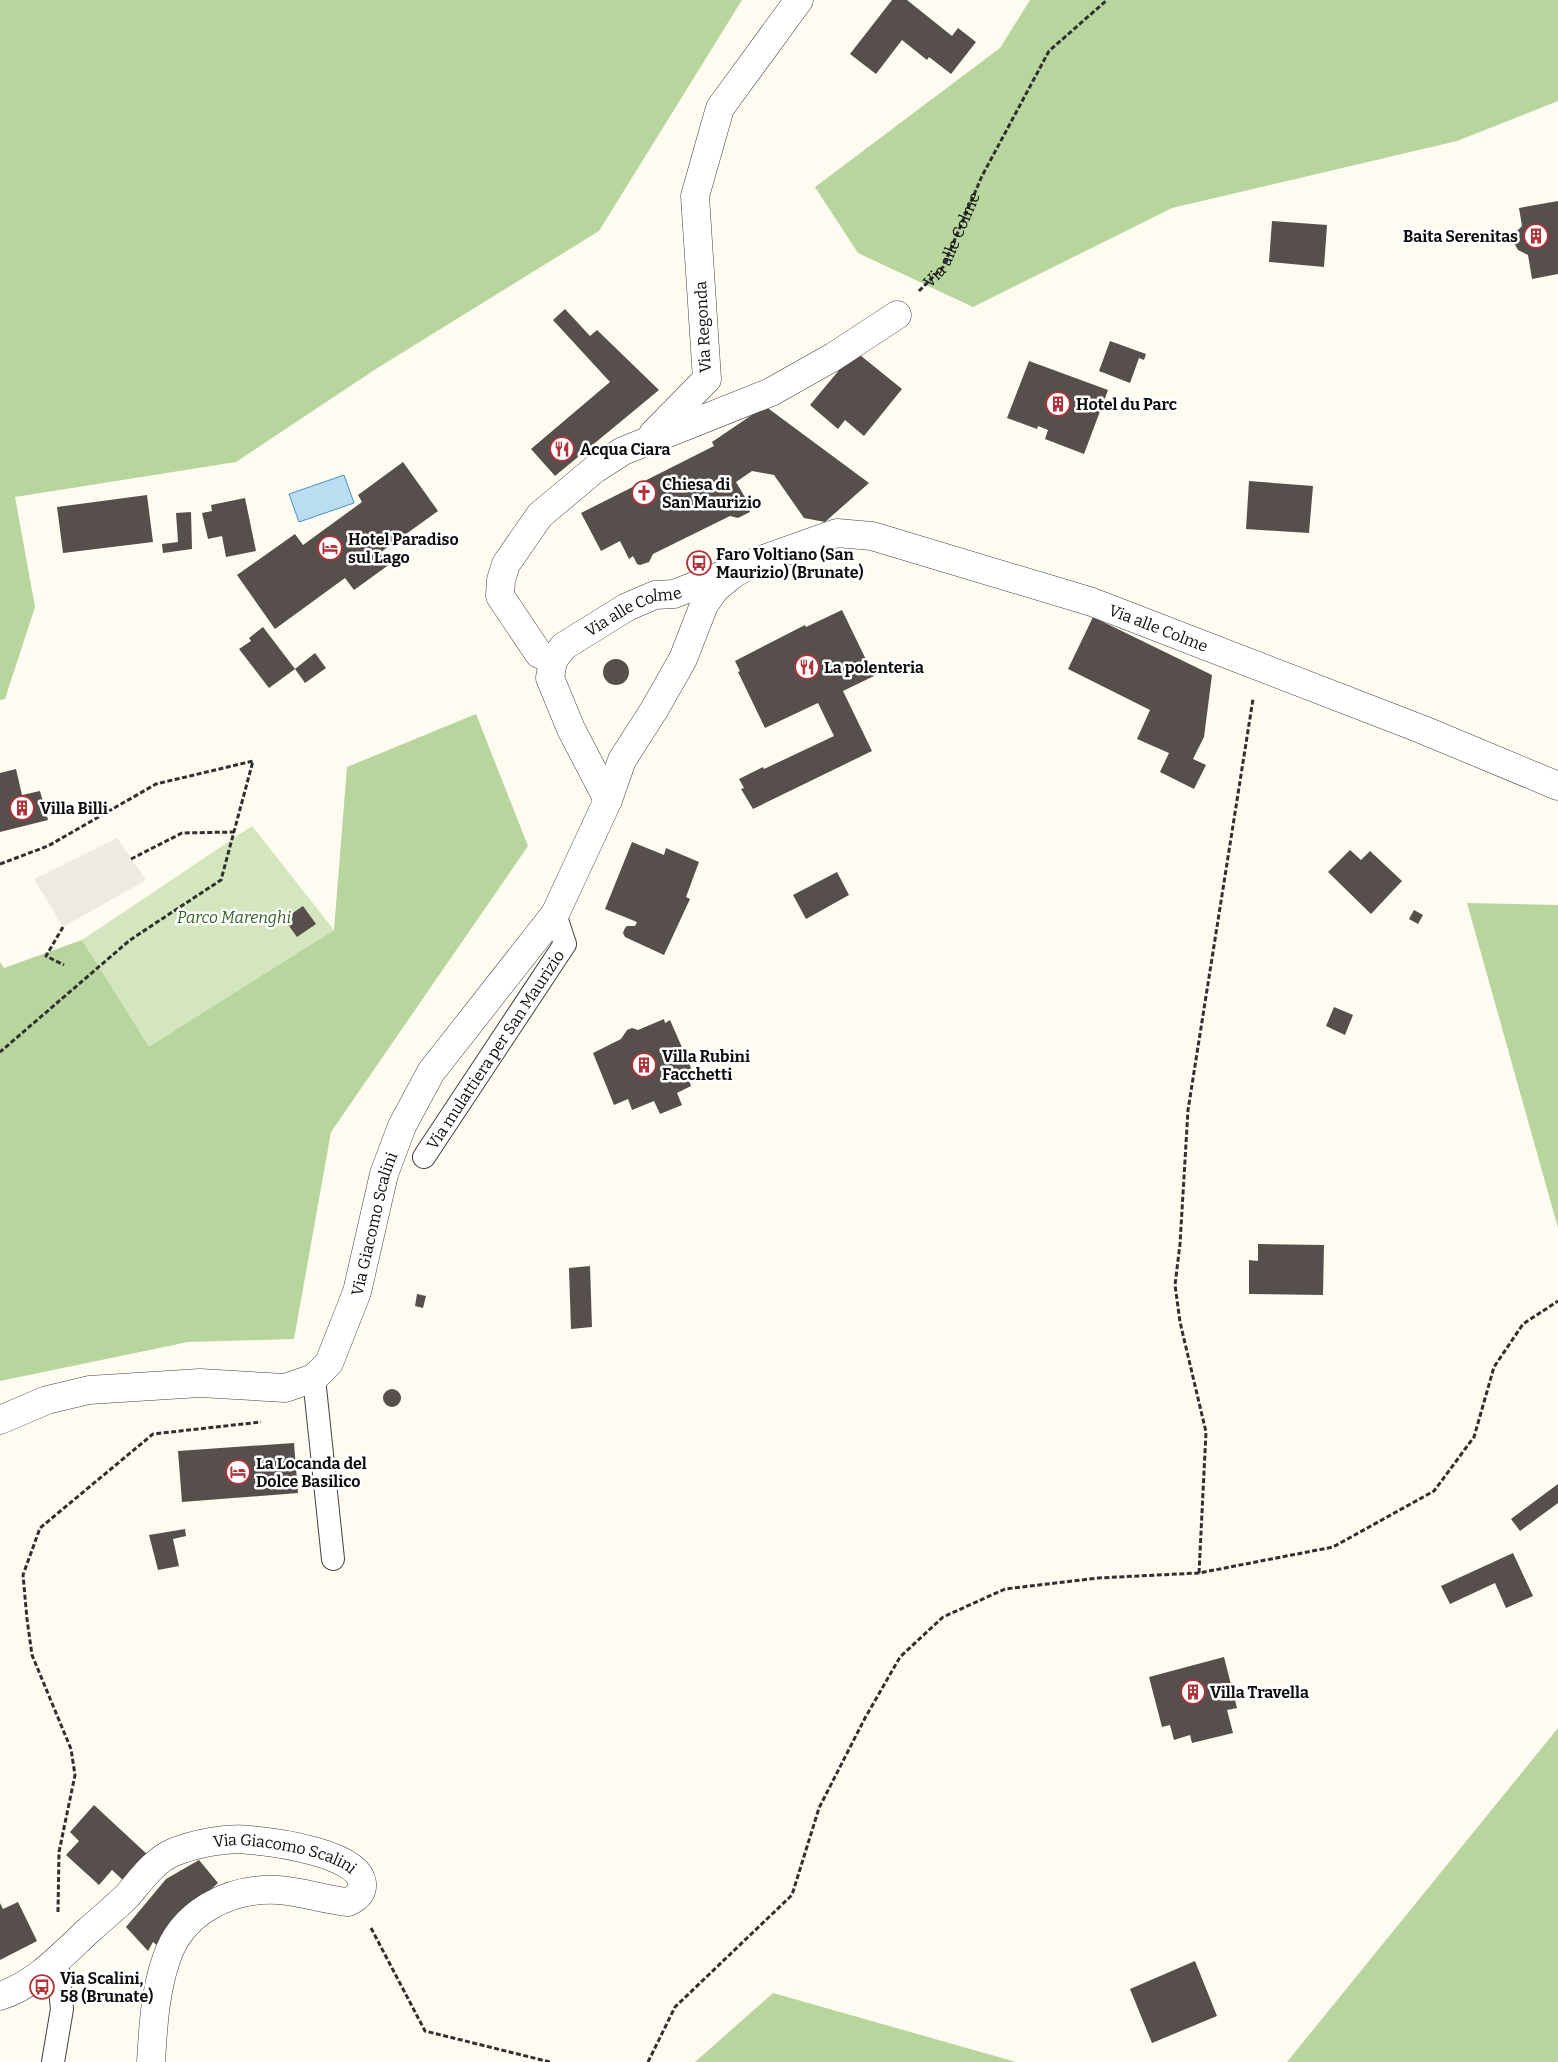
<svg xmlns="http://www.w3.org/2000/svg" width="1558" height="2062" viewBox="0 0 1558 2062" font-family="Bitter,serif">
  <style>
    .green { fill: #d3e6bd }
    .forest { fill: #b8d59e }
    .plaza { fill: #eeeae0 }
    .water { fill: #baddf1; stroke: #4793c2 }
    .building { fill: #564f4c }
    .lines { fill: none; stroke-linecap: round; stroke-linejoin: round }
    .service-casing { stroke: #414141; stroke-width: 24 }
    .minor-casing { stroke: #414141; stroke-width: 29 }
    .path { stroke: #303030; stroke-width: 3; stroke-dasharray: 5 2.5; stroke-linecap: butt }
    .service { stroke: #fff; stroke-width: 22 }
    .minor { stroke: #fff; stroke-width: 28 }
    .labels { text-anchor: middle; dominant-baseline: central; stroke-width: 5; stroke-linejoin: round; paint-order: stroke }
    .poi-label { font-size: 16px; font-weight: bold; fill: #0e0e0e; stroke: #fff; text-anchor: start }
    .street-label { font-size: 16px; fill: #0e0e0e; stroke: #fff }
    .park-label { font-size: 16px; font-style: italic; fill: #326124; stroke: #fff }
  </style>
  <rect width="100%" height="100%" fill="#fefbf1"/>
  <path class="green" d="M252,826L334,930L149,1048L82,940Z"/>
  <path class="forest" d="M0,0H742L599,231L379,367L236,462L15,497L35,607L5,699L0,700Z
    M1030,0H1558V101L1457,141L1172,208L973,307L858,253L815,187L1000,48Z
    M476,714L528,846L331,1132L294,1339L188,1342L0,1381V962L4,968L82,940L149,1047L334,930L347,767Z
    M1467,903L1558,905V1228Z
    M1558,1728V2062H1287Z
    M773,1993L1016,2062H695Z"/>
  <path class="plaza" d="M117,838L146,880L63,927L34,879Z"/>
  <path class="water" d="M344,475L354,503L299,522L289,494Z"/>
  <path class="building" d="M892,0H907L952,36L958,28L976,42L951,74L929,57L927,60L902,40L876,74L850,54Z
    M1558,201V274L1532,279L1528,255L1518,250L1513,241L1516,232L1522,226L1519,208Z
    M1272,221L1327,225L1324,267L1269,262Z
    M565,309L590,336L597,330L659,390L555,476L531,449L610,382L553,320Z
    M1110,341L1146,354L1144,360L1139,358L1130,383L1099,371Z
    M855,351L902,389L864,436L845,420L838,429L810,405Z
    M1029,361L1108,390L1084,454L1045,439L1048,430L1038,426L1037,429L1007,418Z
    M765,406L869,483L825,522L804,518L774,475L752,471L736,482L749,504L747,506L750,512L738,518L730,516L653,554L649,562L640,565L637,564L633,556L629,559L620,541L601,551L581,513L714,446L712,442Z
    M403,462L438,511L381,552L390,564L354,590L345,578L275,629L237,575L295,534L303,545L362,502L358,495Z
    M1249,481L1313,486L1309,533L1246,529Z
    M147,495L153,542L63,553L57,507Z
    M245,498L256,551L226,557L222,536L208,539L202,513L212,511L211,505Z
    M191,512L192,549L163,553L162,544L178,542L176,513Z
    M842,610L874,676L843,691L872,751L753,809L741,789L744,788L739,779L763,767L764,769L834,736L818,703L765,728L738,672L740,671L735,661L805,625L806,627Z
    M1093,617L1212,675L1204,737L1193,759L1206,765L1194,789L1160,772L1169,753L1137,739L1150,710L1068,669Z
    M263,627L295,669L269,688L239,649L251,641L249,638Z
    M315,653L326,668L305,683L295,669Z
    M603 672a13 13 0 1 1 26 0a13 13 0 1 1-26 0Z
    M16,769L22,795L40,791L48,820L0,832V773Z
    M632,842L664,855L666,848L699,862L686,897L690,899L664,955L625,937L623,933L625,928L627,926H635L637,922L605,909Z
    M1350,850L1361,860L1370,851L1402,881L1371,914L1328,872Z
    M837,872L849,895L806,919L793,895Z
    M303,906L316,924L297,937L284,919Z
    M1414,910L1423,915L1418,924L1409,919Z
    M1334,1007L1353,1015L1345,1035L1326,1026Z
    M664,1019L665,1023L670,1020L695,1077L689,1080L691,1086L677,1093L682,1105L660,1114L654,1101L632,1110L628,1099L614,1105L593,1053L621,1039L627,1030L632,1028L638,1030Z
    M1258,1244L1324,1245L1323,1295L1249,1294V1260L1258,1261Z
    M590,1266L592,1327L571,1329L569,1268Z
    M417,1294L426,1296L423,1308L415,1306Z
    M383 1398a9 9 0 1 1 18 0a9 9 0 1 1-18 0Z
    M294,1443L298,1493L182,1502L178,1451Z
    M1558,1484V1503L1520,1531L1511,1519Z
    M185,1529L186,1536L173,1539L179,1566L158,1570L149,1535Z
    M1513,1553L1533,1596L1506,1608L1495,1583L1450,1604L1441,1586Z
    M1224,1657L1237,1708L1227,1710L1233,1733L1192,1743L1190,1735L1174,1740L1170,1725L1162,1727L1149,1677Z
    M94,1805L149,1856L125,1882L112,1870L99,1885L66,1855L79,1841L70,1832Z
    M199,1860L218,1883L186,1911L158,1946L153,1942L148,1951L126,1927L166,1879Z
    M18,1902L37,1941L0,1960V1903L3,1909Z
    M1195,1961L1217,2016L1152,2043L1130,1989Z"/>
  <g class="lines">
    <g class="service-casing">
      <g id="service">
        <path id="s2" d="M424,1157L565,944L555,914"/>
        <path d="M314,1378L333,1559"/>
        <path d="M53,2062L62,2009L57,1961"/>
      </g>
    </g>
    <g class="minor-casing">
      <g id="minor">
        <path d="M653,434L707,379L695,196L720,108L799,0"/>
        <path d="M553,660L539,654L500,596L501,580L506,564L540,515L595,469L623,451L771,392L833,357L897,315"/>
        <path id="s3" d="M608,800L571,729L550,678L553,660L564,646L627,607L655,595L674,594L750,564L837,533L872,536L1092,602L1421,729L1558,786"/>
        <path id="s4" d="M0,1420L47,1400L89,1390L200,1383L285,1388L314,1378L329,1363L357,1292L384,1174L402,1126L431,1072L555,914L608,800L622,760L654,710L683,659L704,605L715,589L732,575L750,564"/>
        <path id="s5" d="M0,1996C35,1985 62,1955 88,1931C101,1919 115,1908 128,1895C140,1881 154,1861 172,1853C193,1844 227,1837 250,1840C273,1842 359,1853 362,1883C363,1893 357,1898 348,1902C324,1900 301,1891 277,1890C229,1888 181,1912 166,1960C155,1992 153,2028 151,2062"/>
      </g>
    </g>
    <g class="path">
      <path id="s1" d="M919,291L943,267L982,176L1049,51L1107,0"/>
      <path d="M131,859L182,833L234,832"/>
      <path d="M0,864L48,846L156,784L253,761L221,880L130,940L0,1052"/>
      <path d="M63,927L46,956L64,965"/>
      <path d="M1199,1573L1206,1432L1180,1322L1175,1285L1180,1244L1188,1110L1253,699"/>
      <path d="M58,1912L59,1852L75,1775L71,1749L32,1655L27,1619L23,1575L40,1528L153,1434L261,1422"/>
      <path d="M371,1928L425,2031L550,2062"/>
      <path d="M648,2062L675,2007L792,1895L819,1808L865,1718L900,1657L943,1617L1005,1589L1098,1578L1199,1573L1333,1547L1434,1491L1474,1437L1494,1367L1523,1324L1558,1301"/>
    </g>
    <use href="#service" class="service"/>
    <use href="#minor" class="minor"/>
  </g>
  <defs>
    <g id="building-ring" transform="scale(1.25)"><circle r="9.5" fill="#fff" stroke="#b3323a" stroke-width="1.5"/><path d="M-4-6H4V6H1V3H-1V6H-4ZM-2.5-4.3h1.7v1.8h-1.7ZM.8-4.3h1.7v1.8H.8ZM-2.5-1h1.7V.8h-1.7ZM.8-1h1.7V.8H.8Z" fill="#b3323a"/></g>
    <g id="restaurant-ring" transform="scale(1.25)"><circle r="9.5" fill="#fff" stroke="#b3323a" stroke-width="1.5"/><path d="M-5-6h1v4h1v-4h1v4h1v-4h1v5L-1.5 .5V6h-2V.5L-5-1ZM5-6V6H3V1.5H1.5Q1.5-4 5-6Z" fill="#b3323a"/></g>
    <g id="church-ring" transform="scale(1.25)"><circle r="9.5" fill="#fff" stroke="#b3323a" stroke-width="1.5"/><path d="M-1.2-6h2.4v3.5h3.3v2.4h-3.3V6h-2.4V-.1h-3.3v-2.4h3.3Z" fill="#b3323a"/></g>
    <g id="hotel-ring" transform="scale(1.25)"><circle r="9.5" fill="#fff" stroke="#b3323a" stroke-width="1.5"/><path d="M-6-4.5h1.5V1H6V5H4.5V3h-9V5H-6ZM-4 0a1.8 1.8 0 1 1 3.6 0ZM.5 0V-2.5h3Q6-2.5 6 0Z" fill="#b3323a"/></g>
    <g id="bus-ring" transform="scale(1.25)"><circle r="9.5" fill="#fff" stroke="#b3323a" stroke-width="1.5"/><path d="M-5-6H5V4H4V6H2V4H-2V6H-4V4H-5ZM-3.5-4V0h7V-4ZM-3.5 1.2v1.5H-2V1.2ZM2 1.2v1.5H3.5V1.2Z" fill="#b3323a"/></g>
  </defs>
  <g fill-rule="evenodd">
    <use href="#building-ring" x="1536" y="236"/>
    <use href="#building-ring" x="1058" y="404"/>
    <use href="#restaurant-ring" x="562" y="449"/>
    <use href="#church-ring" x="644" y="493"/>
    <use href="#hotel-ring" x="330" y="548"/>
    <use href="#bus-ring" x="699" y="563"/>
    <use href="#restaurant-ring" x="807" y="667"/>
    <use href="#building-ring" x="22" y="808"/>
    <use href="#building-ring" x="644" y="1065"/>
    <use href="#hotel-ring" x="238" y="1472"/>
    <use href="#building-ring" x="1193" y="1692"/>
    <use href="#bus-ring" x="42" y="1987"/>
  </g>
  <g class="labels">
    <g class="poi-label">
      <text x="1518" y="236" text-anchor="end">Baita Serenitas</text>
      <text x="1076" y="404">Hotel du Parc</text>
      <text x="580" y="449">Acqua Ciara</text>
      <text x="662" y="484">Chiesa di<tspan x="662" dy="18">San Maurizio</tspan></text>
      <text x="348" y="539">Hotel Paradiso<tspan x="348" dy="18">sul Lago</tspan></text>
      <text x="716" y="554">Faro Voltiano (San<tspan x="716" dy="18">Maurizio) (Brunate)</tspan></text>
      <text x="824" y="667">La polenteria</text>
      <text x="40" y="808">Villa Billi</text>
      <text x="662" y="1056">Villa Rubini<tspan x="662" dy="18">Facchetti</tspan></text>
      <text x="256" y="1463">La Locanda del<tspan x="256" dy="18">Dolce Basilico</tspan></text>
      <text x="1210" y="1692">Villa Travella</text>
      <text x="60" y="1978">Via Scalini,<tspan x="60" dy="18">58 (Brunate)</tspan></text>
    </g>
    <g class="street-label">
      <text stroke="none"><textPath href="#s1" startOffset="62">Via alle Colme</textPath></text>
      <text transform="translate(703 327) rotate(-93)">Via Regonda</text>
      <text stroke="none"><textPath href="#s3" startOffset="250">Via alle Colme</textPath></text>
      <text stroke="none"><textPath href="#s3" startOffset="805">Via alle Colme</textPath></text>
      <text stroke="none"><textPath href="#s2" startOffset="129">Via mulattiera per San Maurizio</textPath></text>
      <text stroke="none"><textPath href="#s4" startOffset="489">Via Giacomo Scalini</textPath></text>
      <text stroke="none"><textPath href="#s5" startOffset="342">Via Giacomo Scalini</textPath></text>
    </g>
    <g class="park-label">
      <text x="234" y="917">Parco Marenghi</text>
    </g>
  </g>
</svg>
